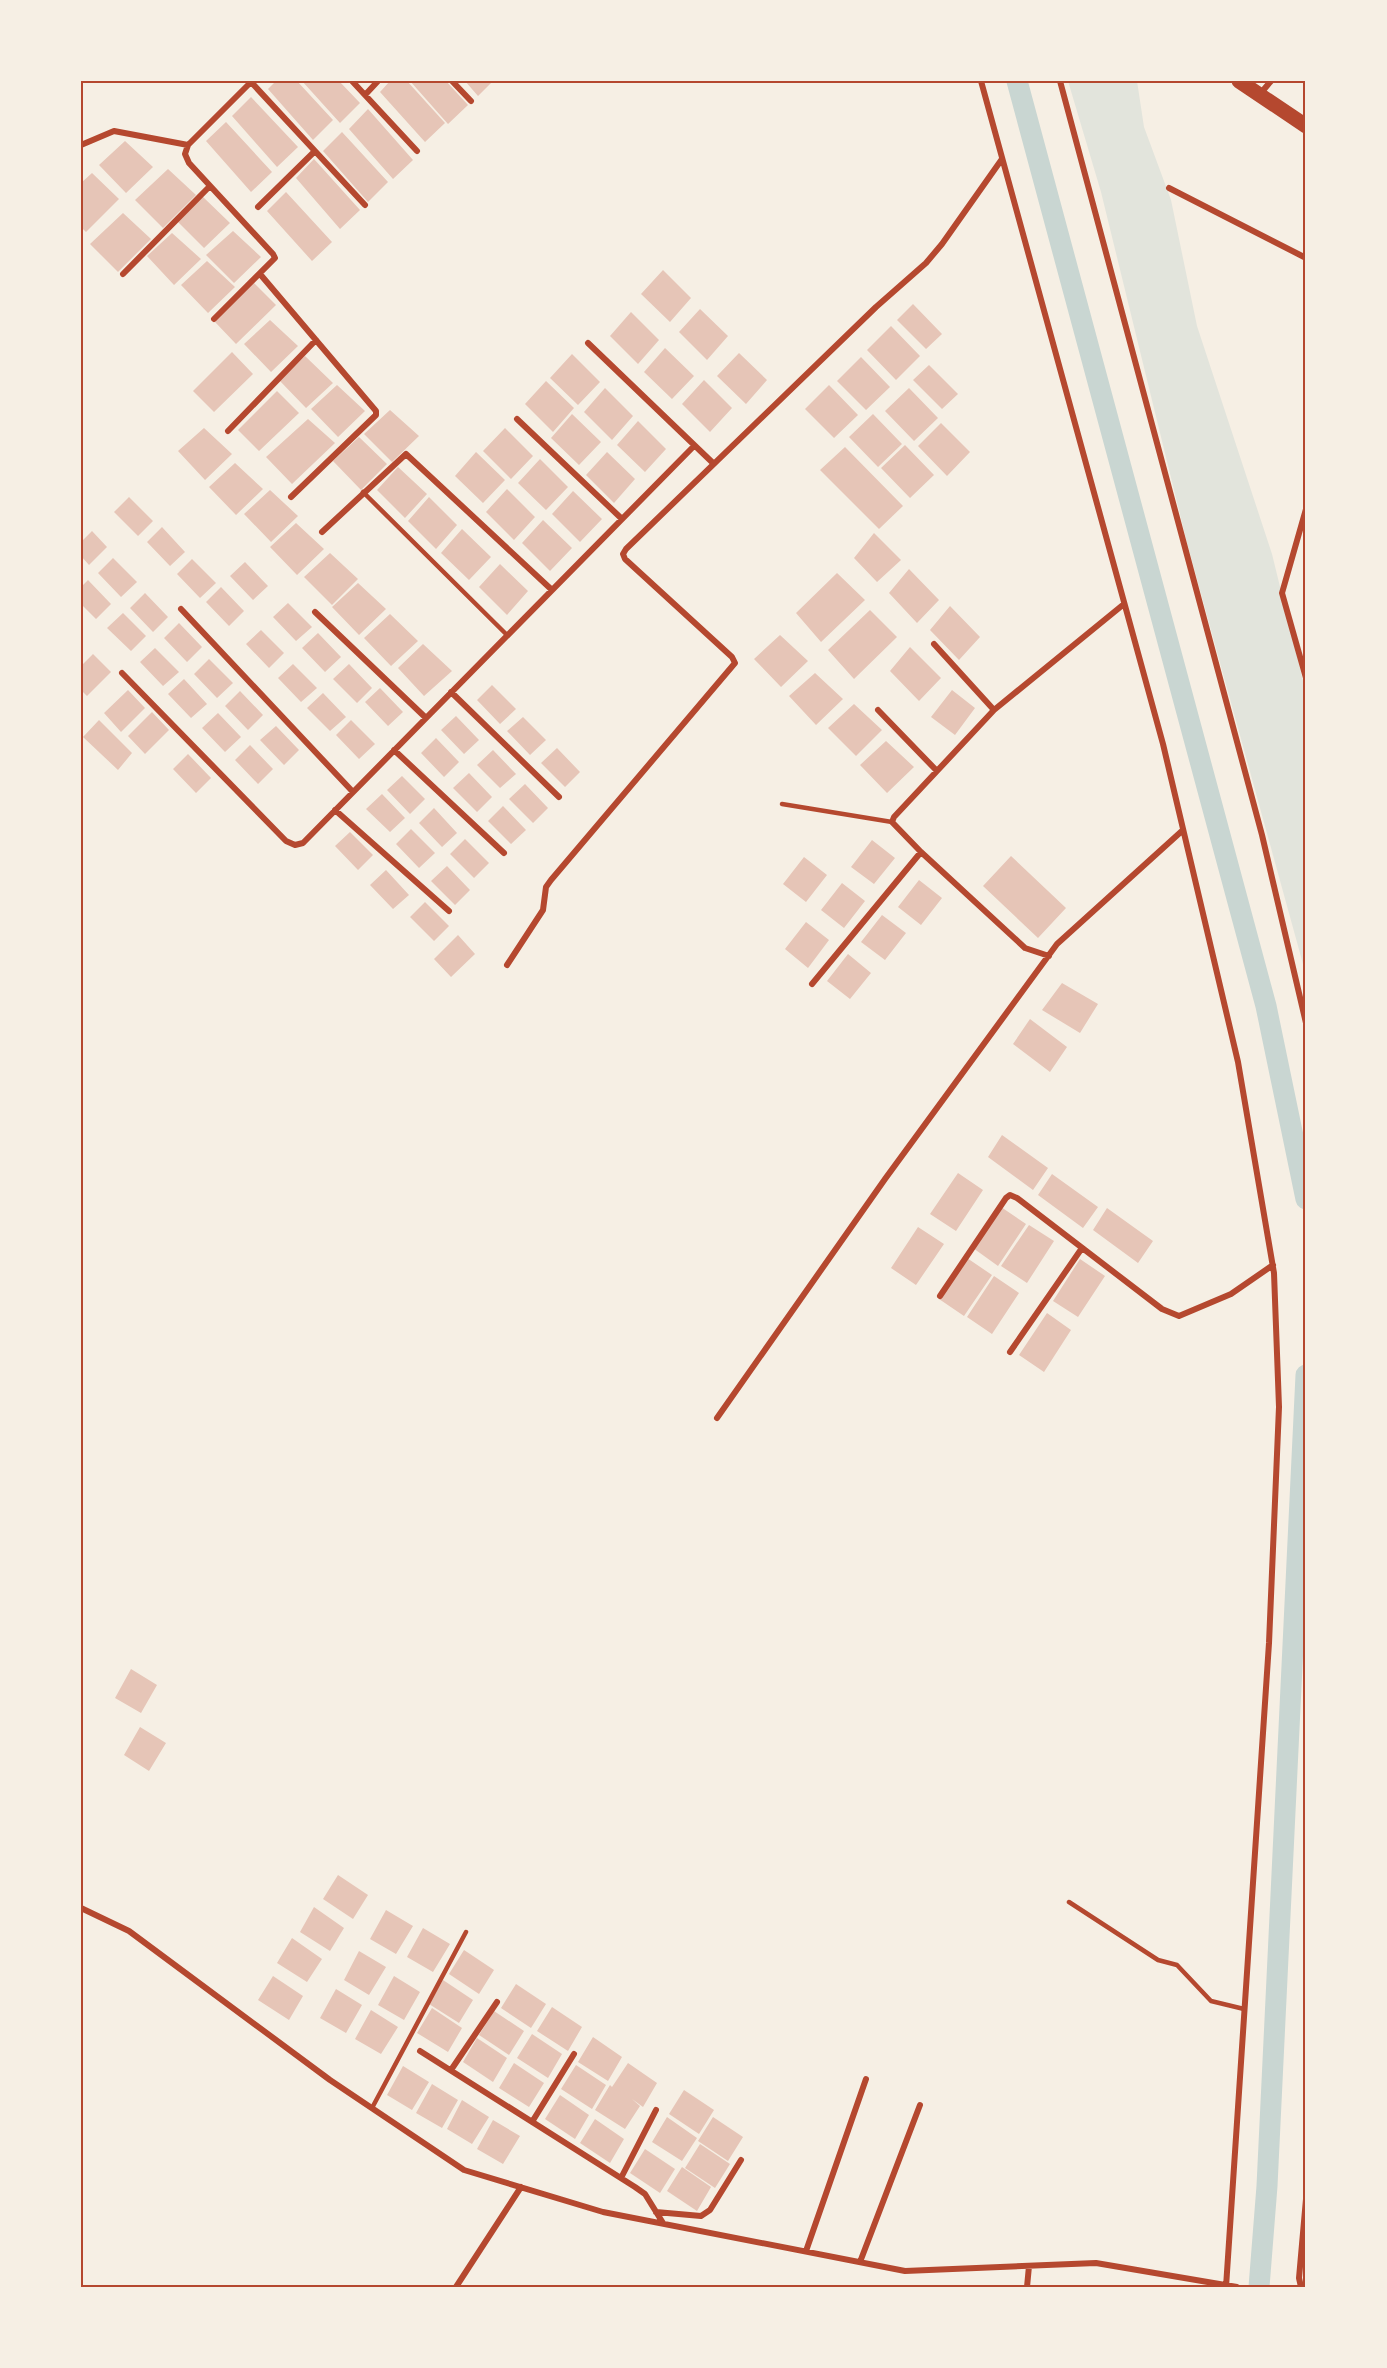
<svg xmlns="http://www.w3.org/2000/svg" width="1387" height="2368" viewBox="0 0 1387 2368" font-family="Mulish,sans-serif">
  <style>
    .green { fill: #e2e4dc }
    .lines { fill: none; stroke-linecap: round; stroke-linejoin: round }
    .canal { stroke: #c9d6d2; stroke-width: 21 }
    .building { fill: #e6c5b7 }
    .service { stroke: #b5482f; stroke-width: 4.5 }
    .minor { stroke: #b5482f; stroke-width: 6 }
    .primary { stroke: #b5482f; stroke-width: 15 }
    .neatline { fill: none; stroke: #b5482f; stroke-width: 2 }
  </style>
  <rect width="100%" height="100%" fill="#f6efe4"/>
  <path class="green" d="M1068,81H1137L1144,127L1171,200L1197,326L1272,554L1306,693V975L1187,543L1101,192Z"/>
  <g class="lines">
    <path class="canal" d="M1017,81L1266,1006L1306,1199
      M1259,2287L1267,2186L1306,1375"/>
  </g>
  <path class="building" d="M276,81H297L333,120L313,140L268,89Z
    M302,81H339L360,103L340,123Z
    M390,81H407L445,123L425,142L380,92Z
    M410,81H446L468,105L448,124Z
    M465,81H493L478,96Z
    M251,97L298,147L277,167L232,116Z
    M368,109L413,160L393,179L349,129Z
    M226,122L272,172L251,192L206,141Z
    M342,132L388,182L368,202L323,151Z
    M125,141L153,167L126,193L99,165Z
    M314,159L360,210L340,229L296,178Z
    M168,169L196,195L163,228L135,200Z
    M92,173L119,199L86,232L81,227V183Z
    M286,192L332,242L312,261L267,211Z
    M202,196L230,223L204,248L176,220Z
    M123,213L151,239L118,272L90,244Z
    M233,231L261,257L234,283L206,255Z
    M172,233L201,259L174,285L147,256Z
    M207,261L235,287L208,313L181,285Z
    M663,270L691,298L670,322L641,294Z
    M254,283L276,305L236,344L215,322Z
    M913,304L942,334L926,349L897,320Z
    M700,309L728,336L707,360L679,332Z
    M631,312L659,340L638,364L610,336Z
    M270,320L298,346L271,372L244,344Z
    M891,326L920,356L896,380L867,350Z
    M665,348L694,376L672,399L644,372Z
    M232,352L253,374L214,412L193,391Z
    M739,353L767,380L746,404L717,376Z
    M572,354L600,382L578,405L550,378Z
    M305,356L333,383L306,408L279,380Z
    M861,357L890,387L866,410L837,381Z
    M929,365L958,394L942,409L913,380Z
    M704,380L732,408L710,432L682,404Z
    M546,381L574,408L553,432L525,404Z
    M337,385L365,411L338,437L311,409Z
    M829,385L858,415L834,438L805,409Z
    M605,388L633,416L612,440L584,412Z
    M909,388L938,418L914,441L885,411Z
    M277,391L299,413L259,451L238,430Z
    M390,410L419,436L392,462L364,434Z
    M572,414L601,442L579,465L551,438Z
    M873,414L902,444L878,467L849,437Z
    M308,419L335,443L292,484L266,457Z
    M638,421L666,449L645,472L617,445Z
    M941,423L970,452L947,476L918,446Z
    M204,428L232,454L205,480L178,451Z
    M505,428L533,456L511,479L483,451Z
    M359,437L387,464L361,490L333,461Z
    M905,445L934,475L910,498L881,468Z
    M845,447L903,506L879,529L820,470Z
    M476,452L505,480L483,503L455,476Z
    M607,452L635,479L614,503L586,475Z
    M540,459L568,487L546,510L518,483Z
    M235,463L263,489L236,515L209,487Z
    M398,467L427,494L405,518L377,490Z
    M507,489L535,517L514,540L486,512Z
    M270,490L298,516L271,542L244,514Z
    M573,491L602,519L580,542L552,514Z
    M129,497L153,521L138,536L114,512Z
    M429,497L457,525L436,549L408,521Z
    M543,520L572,548L550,571L522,543Z
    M296,523L324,549L297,575L270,547Z
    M162,527L185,552L170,566L147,542Z
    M462,529L491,557L469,580L441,553Z
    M92,531L107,547L89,565L81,556V542Z
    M874,533L901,560L877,582L854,558Z
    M330,553L358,579L332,605L304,577Z
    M113,558L137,582L121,597L98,573Z
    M192,559L216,583L200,598L177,574Z
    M245,562L268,586L253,600L230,576Z
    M500,564L528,591L507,615L479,587Z
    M909,569L939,600L917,623L889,593Z
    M837,573L865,600L821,642L796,613Z
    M88,580L111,604L96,619L81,604V587Z
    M358,583L386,609L359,635L332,607Z
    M221,587L244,611L229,626L206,602Z
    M145,593L168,617L153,632L130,608Z
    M288,603L312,627L296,641L273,617Z
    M950,606L980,637L959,660L930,630Z
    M870,610L897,637L854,679L828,650Z
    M123,613L146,636L131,651L107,628Z
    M390,614L418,641L391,666L364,638Z
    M179,623L202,647L187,662L164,638Z
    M261,630L284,653L269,668L246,644Z
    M318,633L341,657L325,672L302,648Z
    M780,635L808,661L781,687L754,659Z
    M423,644L452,671L424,696L398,668Z
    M910,647L941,678L919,701L890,671Z
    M155,648L179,672L163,686L140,662Z
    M93,654L111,672L87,696L81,690V666Z
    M209,659L233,683L217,698L194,674Z
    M293,664L317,688L301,702L278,678Z
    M349,664L372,688L357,703L333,679Z
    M815,673L843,699L816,725L789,696Z
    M184,679L207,704L191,718L168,694Z
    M492,685L516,709L500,724L477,700Z
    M380,688L403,712L388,726L365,702Z
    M128,690L145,708L121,732L104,713Z
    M952,690L975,708L955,735L931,717Z
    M240,691L263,715L248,730L225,706Z
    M323,693L346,717L330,731L307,708Z
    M854,704L882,730L856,756L828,728Z
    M152,712L169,730L145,754L128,736Z
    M218,713L241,737L225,752L202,728Z
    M456,716L479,740L464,754L441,730Z
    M523,717L546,740L530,755L507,731Z
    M99,720L132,753L118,770L83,737Z
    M351,720L375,744L359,759L336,735Z
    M276,726L299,750L284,765L260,740Z
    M436,738L459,762L444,777L421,753Z
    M886,741L914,767L887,793L860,765Z
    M250,745L273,769L258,784L235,760Z
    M557,748L580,772L565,787L541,763Z
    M493,750L516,774L500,788L477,765Z
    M188,754L211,778L196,793L173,769Z
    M469,773L492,797L477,812L453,788Z
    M402,776L425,799L410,814L387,790Z
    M525,784L548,808L533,823L509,799Z
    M382,794L405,818L390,832L366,809Z
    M503,806L526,830L511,844L488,821Z
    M434,808L457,833L442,847L419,823Z
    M411,829L435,853L419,868L396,844Z
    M350,832L373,855L358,870L335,846Z
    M465,839L489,863L474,878L450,854Z
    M872,840L895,858L874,884L851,867Z
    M1011,856L1066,908L1038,938L983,886Z
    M804,857L827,875L806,902L783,884Z
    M447,866L470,890L455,905L431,881Z
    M386,870L409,895L393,909L370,885Z
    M919,880L942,898L921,925L898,907Z
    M842,883L865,901L844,928L821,910Z
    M425,902L449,926L434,941L410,917Z
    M882,915L906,933L885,960L861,942Z
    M806,922L829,940L808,968L785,949Z
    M458,935L475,954L451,977L434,959Z
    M848,954L871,973L850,999L827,981Z
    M1062,983L1098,1004L1080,1033L1042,1010Z
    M1030,1019L1067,1047L1050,1072L1013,1044Z
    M1002,1135L1048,1168L1033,1190L988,1157Z
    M958,1173L983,1190L956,1231L930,1214Z
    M1052,1174L1098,1207L1083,1228L1038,1195Z
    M1001,1207L1026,1224L998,1266L973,1248Z
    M1107,1208L1153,1241L1138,1263L1093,1230Z
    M1029,1225L1054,1241L1027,1283L1001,1266Z
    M918,1227L944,1244L916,1285L891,1268Z
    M967,1258L992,1275L964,1316L939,1299Z
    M1080,1259L1105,1276L1078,1317L1053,1301Z
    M994,1276L1019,1293L992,1334L967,1317Z
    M1047,1313L1071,1330L1044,1372L1019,1355Z
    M131,1669L157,1685L141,1713L115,1698Z
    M140,1727L166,1743L149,1771L124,1755Z
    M338,1875L368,1895L353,1919L323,1899Z
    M314,1907L344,1928L330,1951L300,1932Z
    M386,1910L413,1926L396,1954L370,1939Z
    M423,1928L450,1944L433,1972L407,1957Z
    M292,1938L322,1959L307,1982L277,1963Z
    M464,1950L494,1970L479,1994L449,1974Z
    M359,1951L386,1967L369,1995L344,1980Z
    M273,1976L303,1996L289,2020L258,2000Z
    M394,1976L420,1992L404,2020L378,2005Z
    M443,1980L473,2000L459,2023L429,2004Z
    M516,1984L546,2004L531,2028L501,2008Z
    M336,1989L362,2005L346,2033L320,2018Z
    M552,2007L582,2027L568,2051L537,2031Z
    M432,2008L462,2028L448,2052L417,2033Z
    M371,2010L398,2027L381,2054L355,2039Z
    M494,2011L524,2031L509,2055L479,2035Z
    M532,2034L562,2054L548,2078L517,2058Z
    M593,2037L622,2057L608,2081L578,2062Z
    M477,2038L507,2058L493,2082L463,2062Z
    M514,2063L544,2083L529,2107L499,2088Z
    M628,2063L657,2083L643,2107L632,2099L640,2106L625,2129L595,2110L610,2085L612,2087Z
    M576,2065L606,2085L592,2109L561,2089Z
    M403,2066L429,2082L412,2110L387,2095Z
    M432,2084L458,2100L442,2128L416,2113Z
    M684,2090L714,2110L699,2134L669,2114Z
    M560,2095L589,2115L575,2139L545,2119Z
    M462,2100L489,2117L472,2144L447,2129Z
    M667,2117L697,2138L682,2161L652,2142Z
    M713,2117L743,2137L728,2161L698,2141Z
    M595,2119L624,2139L610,2163L580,2143Z
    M493,2120L520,2136L503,2164L477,2149Z
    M700,2144L730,2164L715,2188L685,2168Z
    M645,2149L675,2169L660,2193L630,2173Z
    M682,2167L711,2187L697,2211L667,2191Z"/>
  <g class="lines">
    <path class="service" d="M363,492L507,635
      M782,804L892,822
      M1069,1902L1158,1960L1177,1965L1211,2001L1244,2009
      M372,2108L466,1932"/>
    <path class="minor" d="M352,81L417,151
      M452,81L471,101
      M981,81L1163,744L1238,1062L1274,1273L1279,1407L1269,1643L1226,2287
      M1060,81L1262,835L1306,1023
      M251,82L365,205
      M1260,94L1271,81
      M365,95L378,81
      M81,145L114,131L188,145
      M1169,188L1306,258
      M258,207L315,151
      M123,274L210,186
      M260,274L376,411V415L291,497
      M214,319L275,258L273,254L189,163L185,154L188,145L252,81
      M588,343L714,464
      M517,419L622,519
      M228,431L316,340
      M1306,509L1282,593L1306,678
      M322,532L406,454L552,590
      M181,609L353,792
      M315,612L426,718
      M934,644L994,710
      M122,673L286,841L295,845L303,843L694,446
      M451,692L559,797
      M878,710L936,770
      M394,750L504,853
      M335,810L449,911
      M1049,956L1025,948L921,852L892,822L894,817L994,710L1124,604
      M507,965L543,910L546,887L551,880L735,663L732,657L625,559L623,554L626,549L876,307L926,263L942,244L1002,159
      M812,984L921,852
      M940,1296L1006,1198L1010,1195L1017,1198L1162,1309L1179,1316L1231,1294L1273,1265
      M1010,1352L1082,1248
      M717,1418L885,1179L1057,944L1183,830
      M81,1908L129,1931L330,2080L464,2170L603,2212L905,2271L1096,2263L1237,2287
      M420,2051L635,2187L645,2194L663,2223
      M451,2070L497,2002
      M532,2122L574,2054
      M621,2178L656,2110
      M656,2212L701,2216L710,2210L741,2160
      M806,2251L866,2079
      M860,2262L920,2105
      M456,2287L521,2187
      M1027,2287L1029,2266
      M1301,2287L1299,2278L1306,2199"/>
    <path class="primary" d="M1239,81L1306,126"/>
  </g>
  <rect width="1387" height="2368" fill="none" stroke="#f6efe4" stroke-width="165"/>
  <rect x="82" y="82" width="1222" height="2204" class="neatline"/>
</svg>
